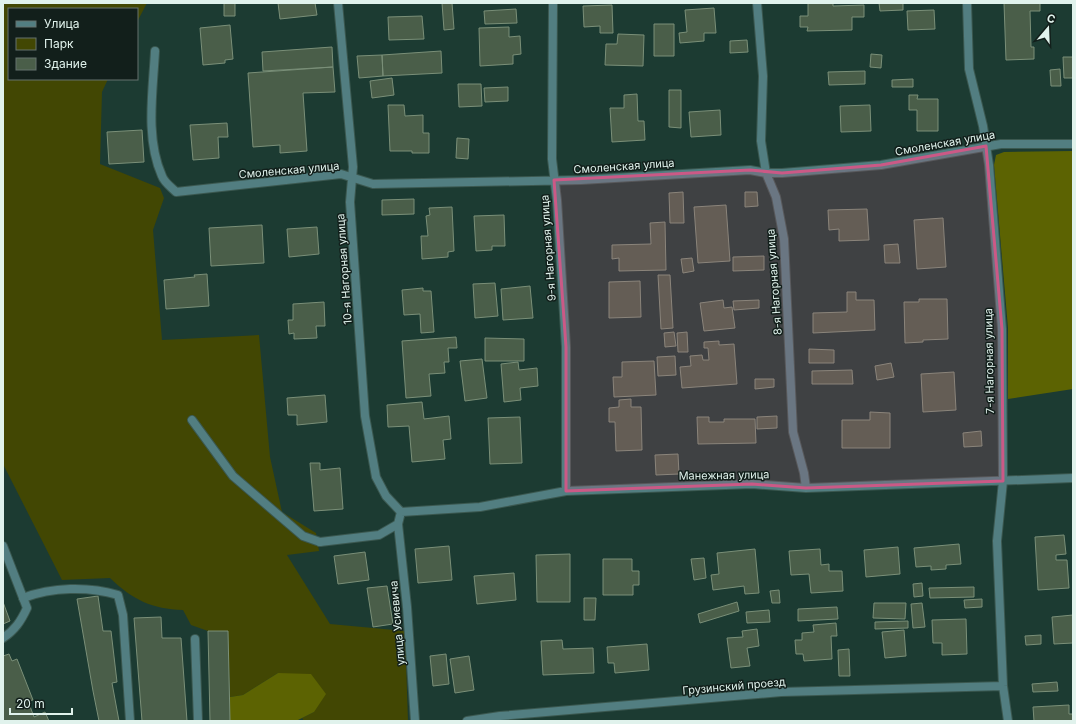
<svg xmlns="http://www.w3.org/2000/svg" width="1076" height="724" viewBox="0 0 1076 724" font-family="Inter,sans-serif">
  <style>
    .green { fill: #424703 }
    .forest { fill: #5c6302 }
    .building { fill: #4a5e49; stroke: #7a8f78 }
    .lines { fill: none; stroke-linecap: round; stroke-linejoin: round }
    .service-casing { stroke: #3b5850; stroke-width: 10 }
    .minor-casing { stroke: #3b5850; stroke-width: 10 }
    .service { stroke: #527e81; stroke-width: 8 }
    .minor { stroke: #527e81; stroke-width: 8 }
    .marked { fill: #cb5986; fill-opacity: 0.2; stroke: #cb5986; stroke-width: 3; stroke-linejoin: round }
    .labels { text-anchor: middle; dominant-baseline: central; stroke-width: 3; stroke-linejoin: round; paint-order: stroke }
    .street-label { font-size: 11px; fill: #e0f2ec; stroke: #121f1b }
  </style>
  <rect width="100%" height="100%" fill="#1c3b32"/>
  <path class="green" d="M3,3H147L137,22V9H9V79H108L102,92L100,164L160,188L164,198L153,230L162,340L259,335L270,457L282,512L316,533L319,551L287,555L330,624L405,631L408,721H304L302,718L314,712L278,673L243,695L230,697L228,631H208L191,625L183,610C152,609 133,600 110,578L62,580L3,464Z"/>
  <path class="forest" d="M1073,151V389L1008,399V328L994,165L996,155L1004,152Z
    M278,673L311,674L326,694L314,712L296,721H230V697L243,695Z"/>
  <path class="building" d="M224,3H235V16H224Z
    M278,3H315L317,15L280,19Z
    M442,3H452L454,29L444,30Z
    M808,3H833V6L864,5V17H852V30L807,31L808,27H800V16H808Z
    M879,3H903V10L880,11Z
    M1004,3H1040V11H1030L1031,47H1034V59L1006,60Z
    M612,5L613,33H600V26L584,27L583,6Z
    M714,8L716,33H704V41L680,43L679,33L687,32L685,10Z
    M516,9L517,23L485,24L484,11Z
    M934,10L935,29L908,30L907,11Z
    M422,16L424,39L389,40L388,17Z
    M654,24H674V56H654Z
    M230,25L233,59L225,60V63L203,65L200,28Z
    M509,27V37L520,36L521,54L513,55V64L480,66L479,28Z
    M618,34L644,35L643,66L605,65L606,44H617Z
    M747,40L748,52L730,53V41Z
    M332,47L333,67L263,71L262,52Z
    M441,51L442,73L383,76L382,55Z
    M871,54L882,55L881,68L870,67Z
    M382,55L383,76L359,78L357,56Z
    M1063,57H1073V78H1064Z
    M333,67L335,92L303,93L307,151L280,153V145L253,147L248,73Z
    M1060,69L1061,86H1051L1050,70Z
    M865,71V84L829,85L828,72Z
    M392,78L394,95L372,98L370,81Z
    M913,79V87H892V80Z
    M458,84H481L482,106L459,107Z
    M508,87V101L485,102L484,88Z
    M669,90H681V128L669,127Z
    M637,94L638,121H644L645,140L612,142L610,108H624V95Z
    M909,95H918L917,99H938V131H917V110H909Z
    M388,105H404L405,116L423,115V133H429V153H412V151H390Z
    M870,105L871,131L841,132L840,106Z
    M720,110L721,135L691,137L689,112Z
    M227,123L228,137H218L219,158L193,160L190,125Z
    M142,130L144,162L109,164L107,132Z
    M457,138L469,139L468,159L456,158Z
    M683,192L684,223H670L669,193Z
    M745,192H757L758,206L745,207Z
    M414,199V214L382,215V200Z
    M726,205L730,261L698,263L694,207Z
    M452,207L454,251L448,252V257L422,259L421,236H428L426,216L430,215L429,208Z
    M867,209L869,240L839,241V229L829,230L828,210Z
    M504,215L505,246H492V250L476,251L474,216Z
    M943,218L946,267L917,269L914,220Z
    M665,222L666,270L619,271V258L612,259V245L651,244L650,223Z
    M262,225L264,263L211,266L209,228Z
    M317,227L319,254L289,257L287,229Z
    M898,244L900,263H885L884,245Z
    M764,256V270L733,271V257Z
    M692,258L694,271L683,273L681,259Z
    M207,274L209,306L166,309L164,280L195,277L194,275Z
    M658,275H670L673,328L661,329Z
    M640,281L641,317L609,318V282Z
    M495,283L498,316L475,318L473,284Z
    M530,286L533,318L503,320L501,289Z
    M423,288V291H431L434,332L421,333L420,314L404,315L402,290Z
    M847,292H856V300H874L875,330L813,333V313L847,312Z
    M919,299H947L948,339L923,340V342L905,343L904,302H919Z
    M723,300L724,308L732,307L735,328L704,331L700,303Z
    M759,300V308L734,310L733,301Z
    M324,302L325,326H316L317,338L294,339V333L289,334L288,320H293V304Z
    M674,332L676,346L665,347L664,333Z
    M687,332L688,352H678L677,333Z
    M456,337L457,348H448L449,362H444L445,373L429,374L431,396L406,398L402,341Z
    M485,338L524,339V361H485Z
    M719,341V345L734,344L737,384L682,388L680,367L691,366L690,356L702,355L703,360H709L708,348H704V342Z
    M809,349L834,350V363H809Z
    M675,356L676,375L658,376L657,357Z
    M482,359L487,398L465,401L460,361Z
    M654,361L656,395L614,397L613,377H622V362Z
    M518,362L519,370L537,368L538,386L520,388L521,400L504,402L501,364Z
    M891,363L894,377L877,380L875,366Z
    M852,370L853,384H812V371Z
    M954,372L956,410L923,412L921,374Z
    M755,379H774V387L755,389Z
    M325,395L327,422L297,425V415H288L287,398Z
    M631,399V407H641L642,450L616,451L615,422H609V408L619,407V400Z
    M422,402L424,419L449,416L451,439L443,440L445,459L412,462L409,426L388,427L387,405Z
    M870,412L890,413V448H842V420H870Z
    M777,416V428L757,429V417Z
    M520,417L522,463L490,464L488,418Z
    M697,417H709V422H724V419H755L756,443L698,444Z
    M981,431L982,446L964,447L963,433Z
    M678,454L679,474L656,475L655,455Z
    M310,463H320V470L340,468L343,509L314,511Z
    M1064,535L1066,554L1056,555V560H1067L1069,588L1038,590L1035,537Z
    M959,544L961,564L946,565V569L931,570V566L916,567L914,548Z
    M449,546L452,580L418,583L415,549Z
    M898,547L900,574L866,577L864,550Z
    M755,549L759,593L745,594L744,586L713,590L711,575L719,574L717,553Z
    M820,549L821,565L829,564V571H842L843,591L811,593L809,574L791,575L789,551Z
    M365,552L369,580L338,584L334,556Z
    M570,554V602H537L536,555Z
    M704,558L706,578L694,580L691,559Z
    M603,559H632V571H639V585H633V595H603Z
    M514,573L516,600L477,604L474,576Z
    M922,583L923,596L914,597L913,584Z
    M387,586L393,624L373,627L367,588Z
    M974,587V597L930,598L929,588Z
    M779,590L780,603H772L770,591Z
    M98,596L103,631H111L117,682L112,683L119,721H99L93,691L77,599Z
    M584,598H596L595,620H584Z
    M982,599V607L965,608L964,600Z
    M3,602L10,621L3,624Z
    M737,602L739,611L700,623L698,614Z
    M874,603H906L905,619L873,618Z
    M922,603L925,627L913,628L911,604Z
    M837,607L838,619L798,621V609Z
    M769,610L770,622L747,623L746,612Z
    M1073,615V643L1054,644L1052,617Z
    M161,617L162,638H181L187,721H142L134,618Z
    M966,619L967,654L942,655V643H933L932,620Z
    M908,621V628L875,629V622Z
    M836,623L837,636H831L832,659L804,661L803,654H796L795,640H802V633L814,632L813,625Z
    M757,629L759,646L747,648L750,666L731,668L727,638L743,637L742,631Z
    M904,630L906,656L885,658L882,632Z
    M208,631H228L230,721H210Z
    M1041,635V644L1026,645L1025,636Z
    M562,640L563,649L593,648L594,673L543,675L541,641Z
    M647,644L649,670L615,673L614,663H608L607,647Z
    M849,649L850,676H839L838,650Z
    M9,654L12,661L17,659L33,700L28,701L34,717L45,712L49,721H3V656Z
    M446,654L449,684L433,686L430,656Z
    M469,656L474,690L455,693L450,659Z
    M1057,682L1058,691L1033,692L1032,684Z
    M1069,705V714H1073V721H1034L1033,707Z"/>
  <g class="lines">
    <g class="service-casing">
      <path id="service" d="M192,420L233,476L303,536L320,542
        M23,598C52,587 88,586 118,595L123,615L130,721
        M195,639L198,721"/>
    </g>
    <g class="minor-casing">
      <path id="minor" d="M338,3L353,167L350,202L365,416L376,477L386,496L401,512L398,524L407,607L415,721
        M553,3L552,159L557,200L566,347V491
        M757,3L763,76L761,141L766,173L776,197L784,239L793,432L804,473L806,488
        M967,3L969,69L983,126L989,165L1002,329L1003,481L997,541L1003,686L1008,721
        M155,51C153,91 145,138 162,176C164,182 171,187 176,192L341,174L373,184L581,180L750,170L766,173H782L881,165L1001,144H1073
        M401,512L480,507L566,491L752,484L806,488L1073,478
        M320,542L379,535L398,524
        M3,546L27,608C21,621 15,630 3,638
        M467,721L500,716L781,692L1003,686"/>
    </g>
    <use href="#service" class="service"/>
    <use href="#minor" class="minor"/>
  </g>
  <path class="marked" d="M986,146L1002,329L1003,481L806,488L752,484L566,491V347L554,180L750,170L782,173L881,165Z"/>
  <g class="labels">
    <g class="street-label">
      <text transform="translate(945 143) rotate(-10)">Смоленская улица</text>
      <text transform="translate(624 166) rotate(-4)">Смоленская улица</text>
      <text transform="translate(289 170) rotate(-5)">Смоленская улица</text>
      <text transform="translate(548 248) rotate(-94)">9-я Нагорная улица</text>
      <text transform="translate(344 269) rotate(-94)">10-я Нагорная улица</text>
      <text transform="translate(774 282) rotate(-94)">8-я Нагорная улица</text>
      <text transform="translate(989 361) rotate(-91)">7-я Нагорная улица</text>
      <text transform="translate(724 475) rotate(-1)">Манежная улица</text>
      <text transform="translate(397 623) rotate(-95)">улица Усиевича</text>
      <text transform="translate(734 686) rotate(-5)">Грузинский проезд</text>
    </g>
  </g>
  <rect width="1076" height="724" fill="none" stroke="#e0f2ec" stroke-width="8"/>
  <rect x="8" y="8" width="130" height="72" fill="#121f1b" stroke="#64736f"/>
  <rect x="16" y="21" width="20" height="6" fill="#527e81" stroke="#64736f"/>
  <text x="44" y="28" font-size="12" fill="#e0f2ec">Улица</text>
  <rect x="16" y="38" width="20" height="12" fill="#424703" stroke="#64736f"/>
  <text x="44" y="48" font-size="12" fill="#e0f2ec">Парк</text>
  <rect x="16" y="58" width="20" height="12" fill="#4a5e49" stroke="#64736f"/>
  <text x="44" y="68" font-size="12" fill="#e0f2ec">Здание</text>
  <g transform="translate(1048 28) rotate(19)" stroke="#121f1b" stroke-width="3" paint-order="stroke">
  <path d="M0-3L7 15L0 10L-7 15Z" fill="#e0f2ec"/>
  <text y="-6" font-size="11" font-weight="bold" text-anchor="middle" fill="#e0f2ec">С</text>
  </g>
  <path d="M10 708v6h62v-6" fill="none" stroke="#e0f2ec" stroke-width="2"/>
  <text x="16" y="708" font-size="12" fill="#e0f2ec" stroke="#121f1b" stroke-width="3" paint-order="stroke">20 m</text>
</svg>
